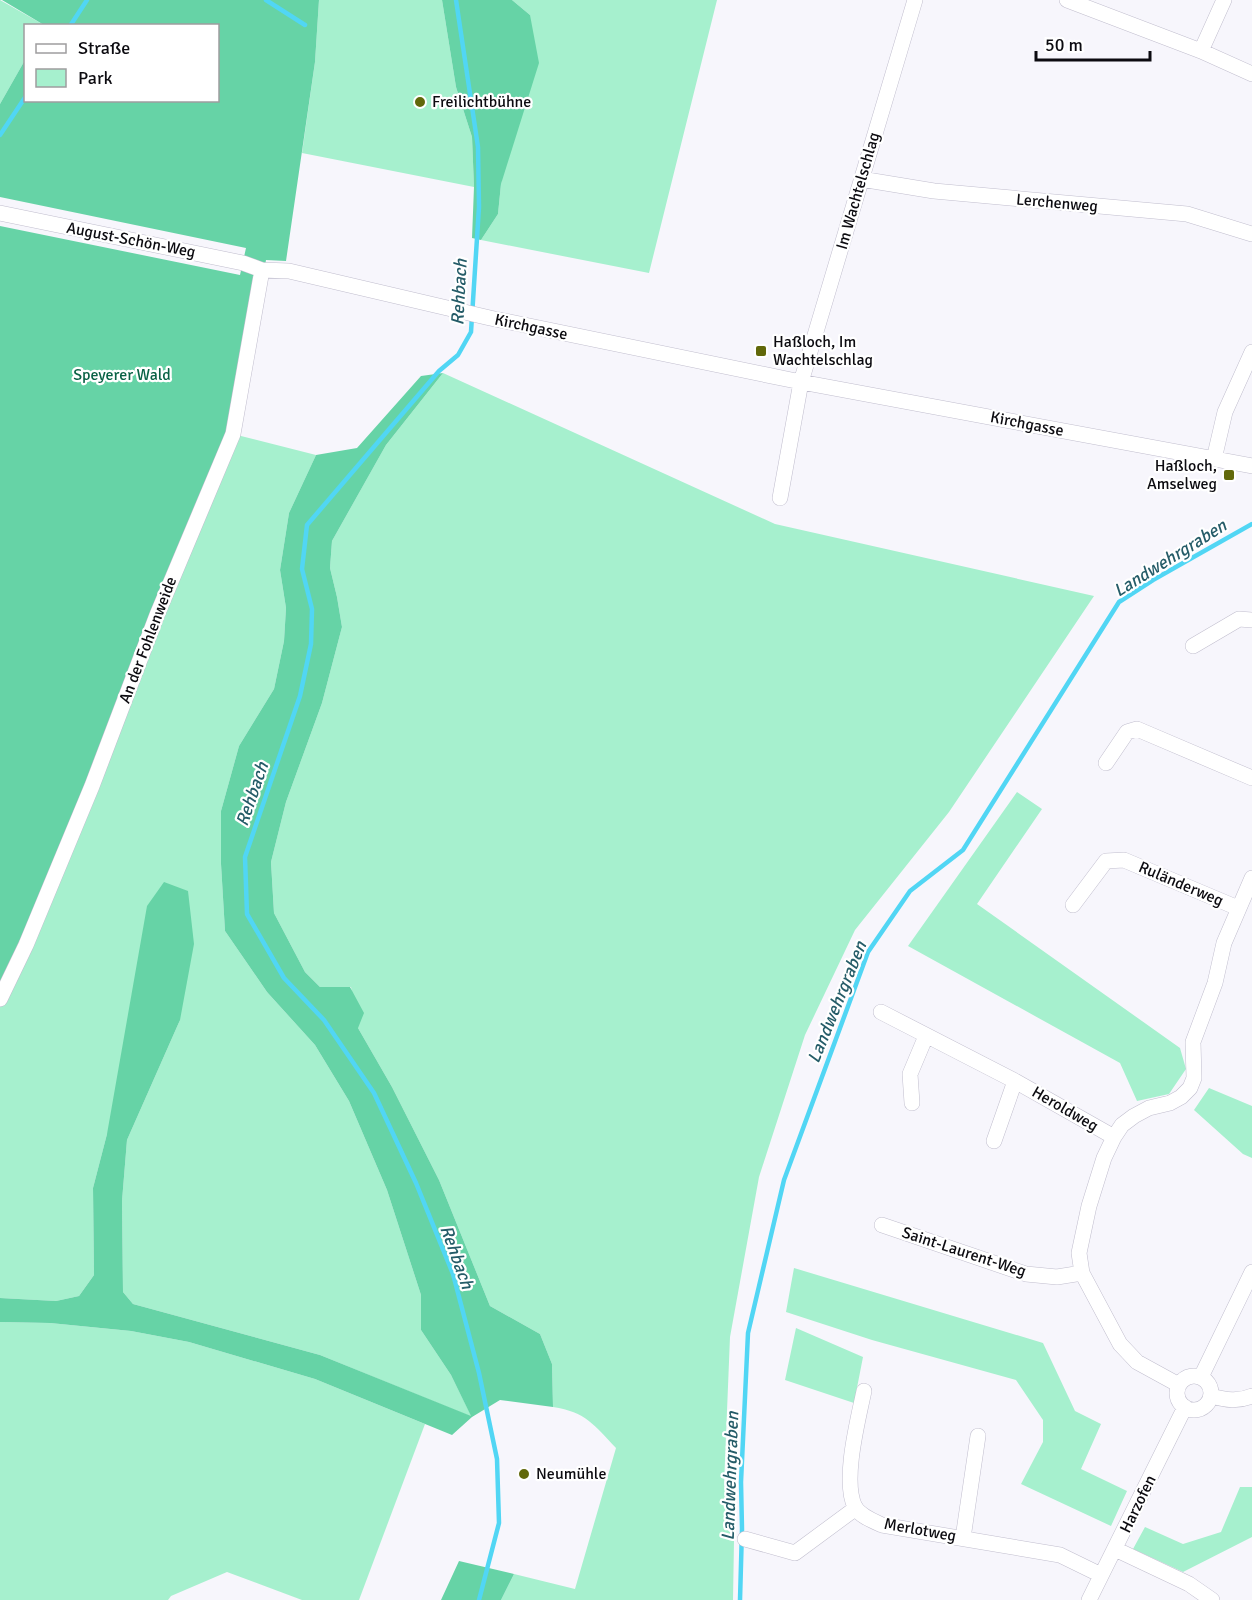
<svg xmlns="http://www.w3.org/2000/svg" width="1252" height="1600" viewBox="0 0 1252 1600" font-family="Signika,sans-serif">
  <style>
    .green { fill: #a6f0ce }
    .forest { fill: #66d3a6 }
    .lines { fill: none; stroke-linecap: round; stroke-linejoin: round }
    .stream { stroke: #51d6f4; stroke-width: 4.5 }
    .street-casing { stroke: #c1bece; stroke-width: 16 }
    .street { stroke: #fff; stroke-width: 15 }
    .poi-dot { fill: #61680a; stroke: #fff; stroke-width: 2 }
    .labels { text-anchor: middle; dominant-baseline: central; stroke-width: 4.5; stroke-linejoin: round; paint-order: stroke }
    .poi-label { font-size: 16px; fill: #0c0b10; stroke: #fff; text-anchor: start }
    .street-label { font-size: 16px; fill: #0c0b10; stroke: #fff }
    .park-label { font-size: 16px; fill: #096245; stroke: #fff }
    .water-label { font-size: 18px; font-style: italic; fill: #255c68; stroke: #fff }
  </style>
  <rect width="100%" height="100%" fill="#f7f6fc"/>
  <path class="green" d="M0,0L44,25L26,26L25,60L0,104Z
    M319,0H442L456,87L472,137L474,187L302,153L315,62Z
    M512,0H717L649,273L481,240L498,214L501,184L530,15Z
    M443,373L775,524L1094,596L949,812L855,930L805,1035L759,1177L730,1337L724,1485L734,1541L733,1600H501L514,1574L575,1589L616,1448C594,1425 586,1412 553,1407L552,1364L540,1334L490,1306L439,1180L392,1087L358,1028L351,987H320L305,972L274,913L271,862L286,802L322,703L342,627L337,597L330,568L332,541L386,445Z
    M237,435L316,455L289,513L280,570L286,608L284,641L274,689L239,746L221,811V864L225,931L267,992L315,1045L349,1101L387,1190L421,1295V1330L451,1375L472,1417L320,1355L133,1304L123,1292L122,1201L127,1140L180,1020L107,1134L93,1188L94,1275L79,1296L56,1301L0,1298V983Z
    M1017,792L1042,809L977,904L1180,1048L1186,1069L1169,1094L1137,1101L1120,1063L908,946Z
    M1209,1088L1252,1106V1158L1243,1154L1194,1110Z
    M794,1268L1043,1343L1075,1411L1101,1424L1081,1469L1127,1491L1111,1526L1021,1484L1043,1442V1420L1016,1380L872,1340L786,1312Z
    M0,1322L50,1323L131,1331L189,1342L315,1379L425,1424L359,1600H302L227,1572L171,1596L168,1600H0Z
    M796,1328L863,1357L854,1403L785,1380Z
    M1240,1487H1252V1537L1183,1572L1133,1549L1145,1527L1183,1544L1221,1532Z"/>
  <path class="forest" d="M2,0H319L315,62L286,261L266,260L237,435L72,827L0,983V226L240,275L246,248L0,197V104L25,60L26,100H218V26L44,25Z
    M442,0H512L530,15L539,63L501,184L498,214L481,240L472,238L474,187L472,137L456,87Z
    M443,373L386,445L332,541L330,568L337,597L342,627L322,703L286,802L271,862L274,913L305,972L320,987H350L364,1013L358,1028L392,1087L439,1180L490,1306L540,1334L552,1364L553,1407L500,1400L472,1417L452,1435L315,1379L189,1342L131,1331L50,1323L0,1322V1298L56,1301L79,1296L94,1275L93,1188L107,1134L147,906L164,882L188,891L194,944L180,1020L127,1140L122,1201L123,1292L133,1304L320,1355L471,1416L451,1375L421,1330V1295L387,1190L349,1101L315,1045L267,992L225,931L221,864V811L239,746L274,689L284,641L286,608L280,570L289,513L316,455L357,448L421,376Z
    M459,1561L514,1574L501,1600H441Z"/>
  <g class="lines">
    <path class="stream" d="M266,0L305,25
      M456,0L478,147L479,207L471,332L458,355L439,371L307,525L302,569L312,609L311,644L300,696L245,857L247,914L284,978L324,1020L374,1093L416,1183L453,1274L479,1373L497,1459L499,1523L479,1600
      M70,26L87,0
      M0,135L26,96
      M740,1600L742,1529L741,1482L748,1333L784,1180L868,952L910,891L963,850L1119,602L1153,580L1252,524"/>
    <g class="street-casing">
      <path id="street" d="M1067,0L1201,51L1252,74
        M1201,51L1224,0
        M861,179L934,191L1187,214L1252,234
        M0,213L243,263L262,270L289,271L490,318L801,382L1252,466
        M1214,459L1225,412L1252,352
        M780,498L801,382L915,0
        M1193,646L1239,619L1252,620
        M1106,763L1127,732L1137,729L1252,778
        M1073,905L1106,861L1124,860L1238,908
        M0,999L26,945L92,786L157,615L233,434L262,270
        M881,1012L1015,1081L1114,1137
        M912,1103L910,1074L926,1036
        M994,1141L1015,1081
        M882,1225L1026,1274L1057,1277L1082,1273
        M1177 1393a17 17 0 1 1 34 0a17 17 0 1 1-34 0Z
        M1201,1377L1252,1272
        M1179,1385L1137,1362L1120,1344L1082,1273L1079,1253L1089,1206L1104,1158L1114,1137L1122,1125L1134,1116L1149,1108L1170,1103L1181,1097L1190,1088L1194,1078L1193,1042L1215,983L1224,943L1252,878
        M864,1391C858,1420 842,1481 855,1507C860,1516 873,1521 882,1525L1060,1555L1101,1575
        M1211,1396C1226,1400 1238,1402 1252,1396
        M963,1538L978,1436
        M745,1539L795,1553L856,1508
        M1115,1549L1189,1584L1212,1600
        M1089,1600L1185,1407"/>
    </g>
    <use href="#street" class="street"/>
  </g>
  <g class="poi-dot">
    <circle cx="420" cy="102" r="6"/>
    <rect x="755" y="345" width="12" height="12" rx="3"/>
    <rect x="1223" y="469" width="12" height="12" rx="3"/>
    <circle cx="524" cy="1474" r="6"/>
  </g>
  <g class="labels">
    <g class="poi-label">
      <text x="432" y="102">Freilichtbühne</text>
      <text x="773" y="342">Haßloch, Im<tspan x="773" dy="18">Wachtelschlag</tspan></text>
      <text x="1217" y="466" text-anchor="end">Haßloch,<tspan x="1217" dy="18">Amselweg</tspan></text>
      <text x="536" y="1474">Neumühle</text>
    </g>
    <g class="street-label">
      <text transform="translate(858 191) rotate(-74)">Im Wachtelschlag</text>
      <text transform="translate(1057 203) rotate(5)">Lerchenweg</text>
      <text transform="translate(131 240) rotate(11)">August-Schön-Weg</text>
      <text transform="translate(531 327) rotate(12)">Kirchgasse</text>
      <text transform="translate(1027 424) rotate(11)">Kirchgasse</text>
      <text transform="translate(148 640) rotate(-69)">An der Fohlenweide</text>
      <text transform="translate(1181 884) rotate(23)">Ruländerweg</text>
      <text transform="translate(1065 1109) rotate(30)">Heroldweg</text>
      <text transform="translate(964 1252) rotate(18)">Saint-Laurent-Weg</text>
      <text transform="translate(1138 1504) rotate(-64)">Harzofen</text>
      <text transform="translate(920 1530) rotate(10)">Merlotweg</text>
    </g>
    <g class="park-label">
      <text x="122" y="375">Speyerer Wald</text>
    </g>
    <g class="water-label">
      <text transform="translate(459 292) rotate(-87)">Rehbach</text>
      <text transform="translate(1170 558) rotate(-32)">Landwehrgraben</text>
      <text transform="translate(252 794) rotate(-71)">Rehbach</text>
      <text transform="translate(837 1002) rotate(-68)">Landwehrgraben</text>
      <text transform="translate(457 1257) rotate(70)">Rehbach</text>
      <text transform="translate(730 1476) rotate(-88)">Landwehrgraben</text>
    </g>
  </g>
  <rect x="24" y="24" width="195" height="78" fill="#ffffff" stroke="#9e9d9f" stroke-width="1.5"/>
  <rect x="36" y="44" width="30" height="9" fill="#ffffff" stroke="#9e9d9f" stroke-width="1.5"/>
  <text x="78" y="54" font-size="18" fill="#0c0b10">Straße</text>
  <rect x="36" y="69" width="30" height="18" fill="#a6f0ce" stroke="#9e9d9f" stroke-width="1.5"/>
  <text x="78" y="84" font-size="18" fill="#0c0b10">Park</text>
  <path d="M1036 51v9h114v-9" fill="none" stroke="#0c0b10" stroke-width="3"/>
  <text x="1045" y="51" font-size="18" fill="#0c0b10" stroke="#ffffff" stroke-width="4.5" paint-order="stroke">50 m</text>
</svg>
